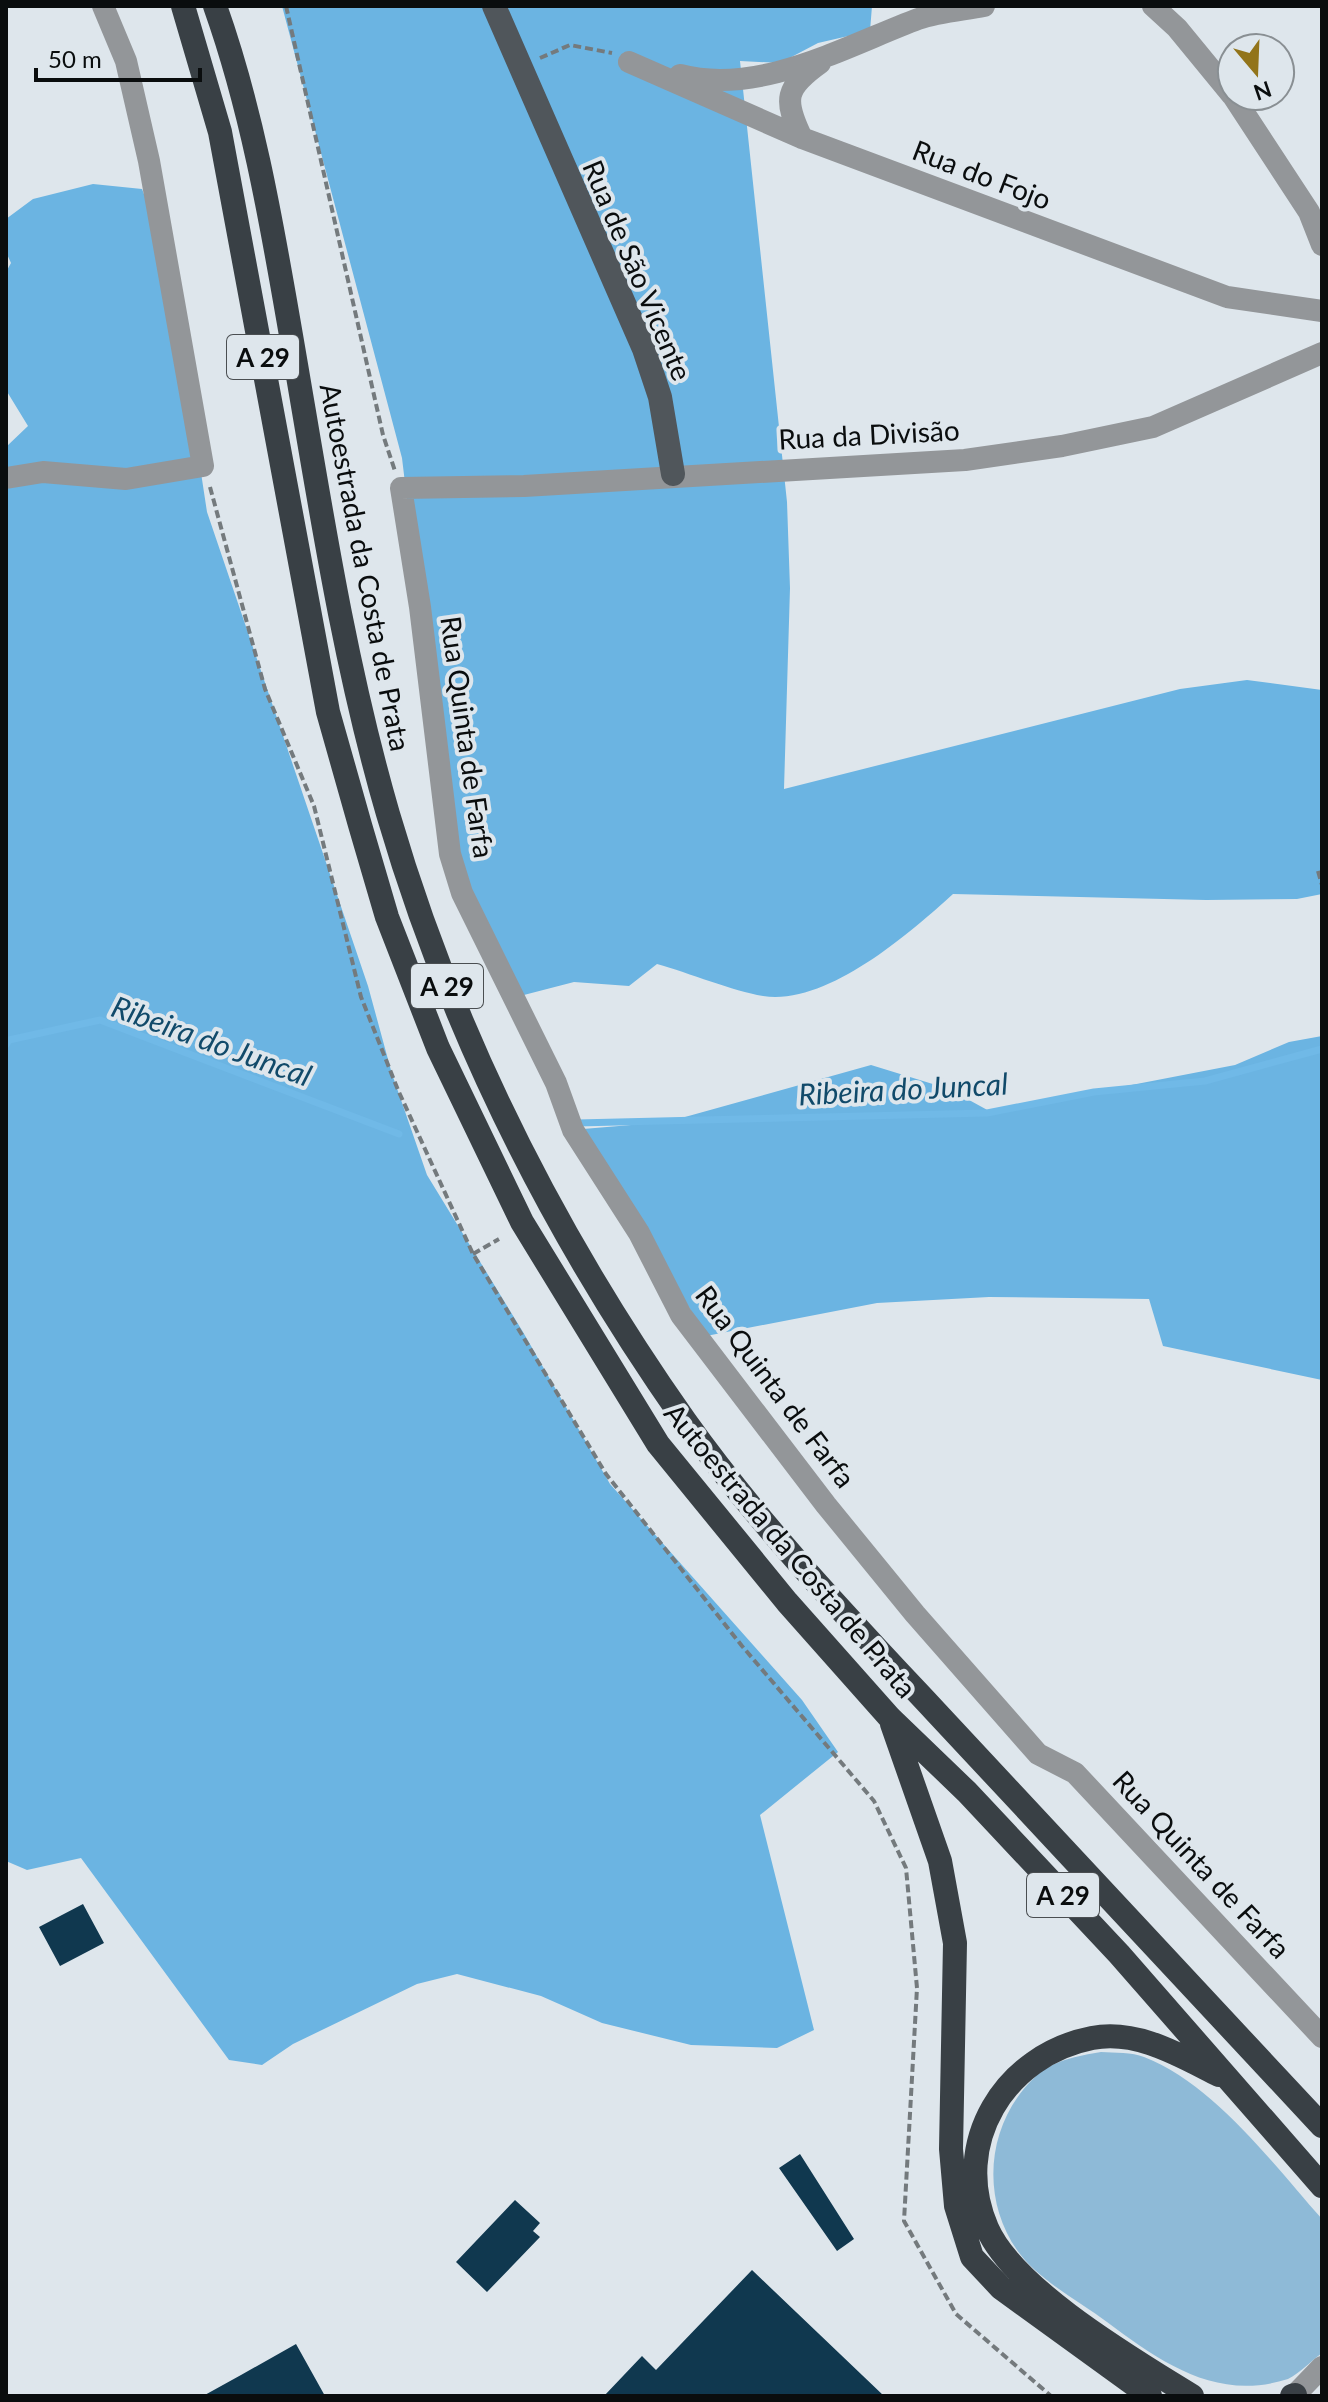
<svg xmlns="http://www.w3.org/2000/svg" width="1328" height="2402" viewBox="0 0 1328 2402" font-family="Lato,sans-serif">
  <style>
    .green { fill: #8ebad7 }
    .forest { fill: #6bb4e2 }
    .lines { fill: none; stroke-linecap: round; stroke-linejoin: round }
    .stream { stroke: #70b9e7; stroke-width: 7 }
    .building { fill: #10384f }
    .path { stroke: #747a7d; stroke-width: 4; stroke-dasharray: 8 4; stroke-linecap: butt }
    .minor { stroke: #939699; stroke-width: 22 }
    .major { stroke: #50565b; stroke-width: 24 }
    .highway { stroke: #394045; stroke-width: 24 }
    .labels { text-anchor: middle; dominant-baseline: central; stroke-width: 8; stroke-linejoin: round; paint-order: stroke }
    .shield { fill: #dee6ec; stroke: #4a4e51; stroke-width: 2 }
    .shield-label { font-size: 26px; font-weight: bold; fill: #0a0d0e }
    .street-label { font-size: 28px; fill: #0a0d0e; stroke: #dee6ec }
    .water-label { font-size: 30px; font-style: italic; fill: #114a6a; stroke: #dee6ec }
  </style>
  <rect width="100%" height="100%" fill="#dee6ec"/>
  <path class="green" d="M1101,2052C1115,2053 1132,2052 1144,2057C1214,2084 1273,2164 1322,2219V2353C1311,2361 1300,2373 1288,2379C1216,2402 1161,2362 1107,2322C1079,2301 1038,2280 1017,2250C980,2197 987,2123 1034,2078C1052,2060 1078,2056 1101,2052Z"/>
  <path class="forest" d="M282,6H872L870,31L818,43L780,63L740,61L787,502L790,588L784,789L1180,689L1247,680L1322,690V894L1297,899L1206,900L953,894C910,933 827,1006 763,996C733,991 689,973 657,964L629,986L574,982L520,996L464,878L423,634L402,458Z
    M93,184L142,189L168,256L207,512L368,986L392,1074L427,1175L523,1332L610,1484L802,1700L838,1752L760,1815L814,2030L777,2048L691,2045L602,2023L541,1996L457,1974L417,1984L293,2044L262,2065L229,2060L81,1858L27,1870L6,1861V447L28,426L6,390V272L11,263L6,252V219L33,199Z
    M1322,1036V1380L1163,1346L1149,1299L989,1297L877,1303L706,1336L583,1129L667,1122L871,1065L949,1089L991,1112L1235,1065L1289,1042Z"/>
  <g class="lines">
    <path class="stream" d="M6,1045L9,1040L100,1020L399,1134
      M577,1123L987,1113L1094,1092L1205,1081L1322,1049"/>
  </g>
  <path class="building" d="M83,1904L104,1943L60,1966L39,1927Z
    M800,2154L854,2239L837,2251L779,2168Z
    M515,2200L540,2223L533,2231L540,2237L487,2292L456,2262Z
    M752,2270L884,2396H604L642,2356L656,2370Z
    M296,2344L325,2396H203L241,2375Z"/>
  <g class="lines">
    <path class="path" d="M286,6L383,435L395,471
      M540,58L570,45L612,53
      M210,487L265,689L314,806L361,997L398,1090L473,1254L606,1474L742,1646L874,1801L906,1868L917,1988L904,2221L956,2314L1051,2396
      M1318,871L1322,885
      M473,1254L499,1239"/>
    <path class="minor" d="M1153,6L1177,28L1232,95
      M629,62L802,138L1227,297L1322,311
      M680,75C759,96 846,46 918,19C938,12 963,10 984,6
      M1233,96L1309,212L1322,245
      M802,138C783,99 785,88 820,63
      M1322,353L1153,427L1062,446L965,460L524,486L401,488L420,607L450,854L462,893L556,1083L573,1130L639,1233L681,1315L826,1505L915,1614L1038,1754L1075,1773L1322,2037
      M6,478L43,472L126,479L203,466L149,161L126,61L103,6
      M1294,2396L1322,2367"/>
    <path class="major" d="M494,6L644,349L660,397L673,474"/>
    <path class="highway" d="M183,6L220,132L328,712L360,825L387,917L438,1048L522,1222L658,1444L787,1602L890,1718L967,1792L1119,1954L1322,2186
      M215,6C251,107 270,214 288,318C317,484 341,653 388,814C452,1033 554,1235 685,1421C759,1525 848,1618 935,1711C1063,1850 1194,1987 1322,2126
      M892,1724L940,1861L955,1943L951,2149L956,2206L972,2257L1001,2288L1150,2396
      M1192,2396C1134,2360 1014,2290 987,2228C950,2143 1005,2055 1092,2038C1137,2029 1181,2056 1219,2075
      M1292,2396L1295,2395"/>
  </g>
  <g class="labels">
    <g class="shield">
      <rect x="227" y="335" width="72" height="44" rx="6"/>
      <rect x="411" y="964" width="72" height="44" rx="6"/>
      <rect x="1027" y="1873" width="72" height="44" rx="6"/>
    </g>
    <g class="shield-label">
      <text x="263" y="357">A 29</text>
      <text x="447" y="986">A 29</text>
      <text x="1063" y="1895">A 29</text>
    </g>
    <g class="street-label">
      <text transform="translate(982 174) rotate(21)">Rua do Fojo</text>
      <text transform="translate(638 270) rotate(67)">Rua de São Vicente</text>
      <text transform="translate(869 434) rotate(-3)">Rua da Divisão</text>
      <text transform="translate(366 567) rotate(79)">Autoestrada da Costa de Prata</text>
      <text transform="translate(468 737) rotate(82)">Rua Quinta de Farfa</text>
      <text transform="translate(776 1386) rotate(53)">Rua Quinta de Farfa</text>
      <text transform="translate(791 1550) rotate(50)">Autoestrada da Costa de Prata</text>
      <text transform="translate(1202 1864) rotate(47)">Rua Quinta de Farfa</text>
    </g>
    <g class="water-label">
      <text transform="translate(212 1040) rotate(20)">Ribeira do Juncal</text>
      <text transform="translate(903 1088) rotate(-3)">Ribeira do Juncal</text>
    </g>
  </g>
  <rect width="1328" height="2402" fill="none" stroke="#0a0d0e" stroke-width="16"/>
  <g transform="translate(1256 72) rotate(161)"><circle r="38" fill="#dee6ec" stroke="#898f93" stroke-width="2"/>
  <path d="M0-6L14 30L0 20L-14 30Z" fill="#92741a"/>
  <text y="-12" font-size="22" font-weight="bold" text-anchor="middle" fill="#0a0d0e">N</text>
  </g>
  <path d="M36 68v12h164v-12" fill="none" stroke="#0a0d0e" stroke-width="4"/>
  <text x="48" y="68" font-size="24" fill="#0a0d0e" stroke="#dee6ec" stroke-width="6" paint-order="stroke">50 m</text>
</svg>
